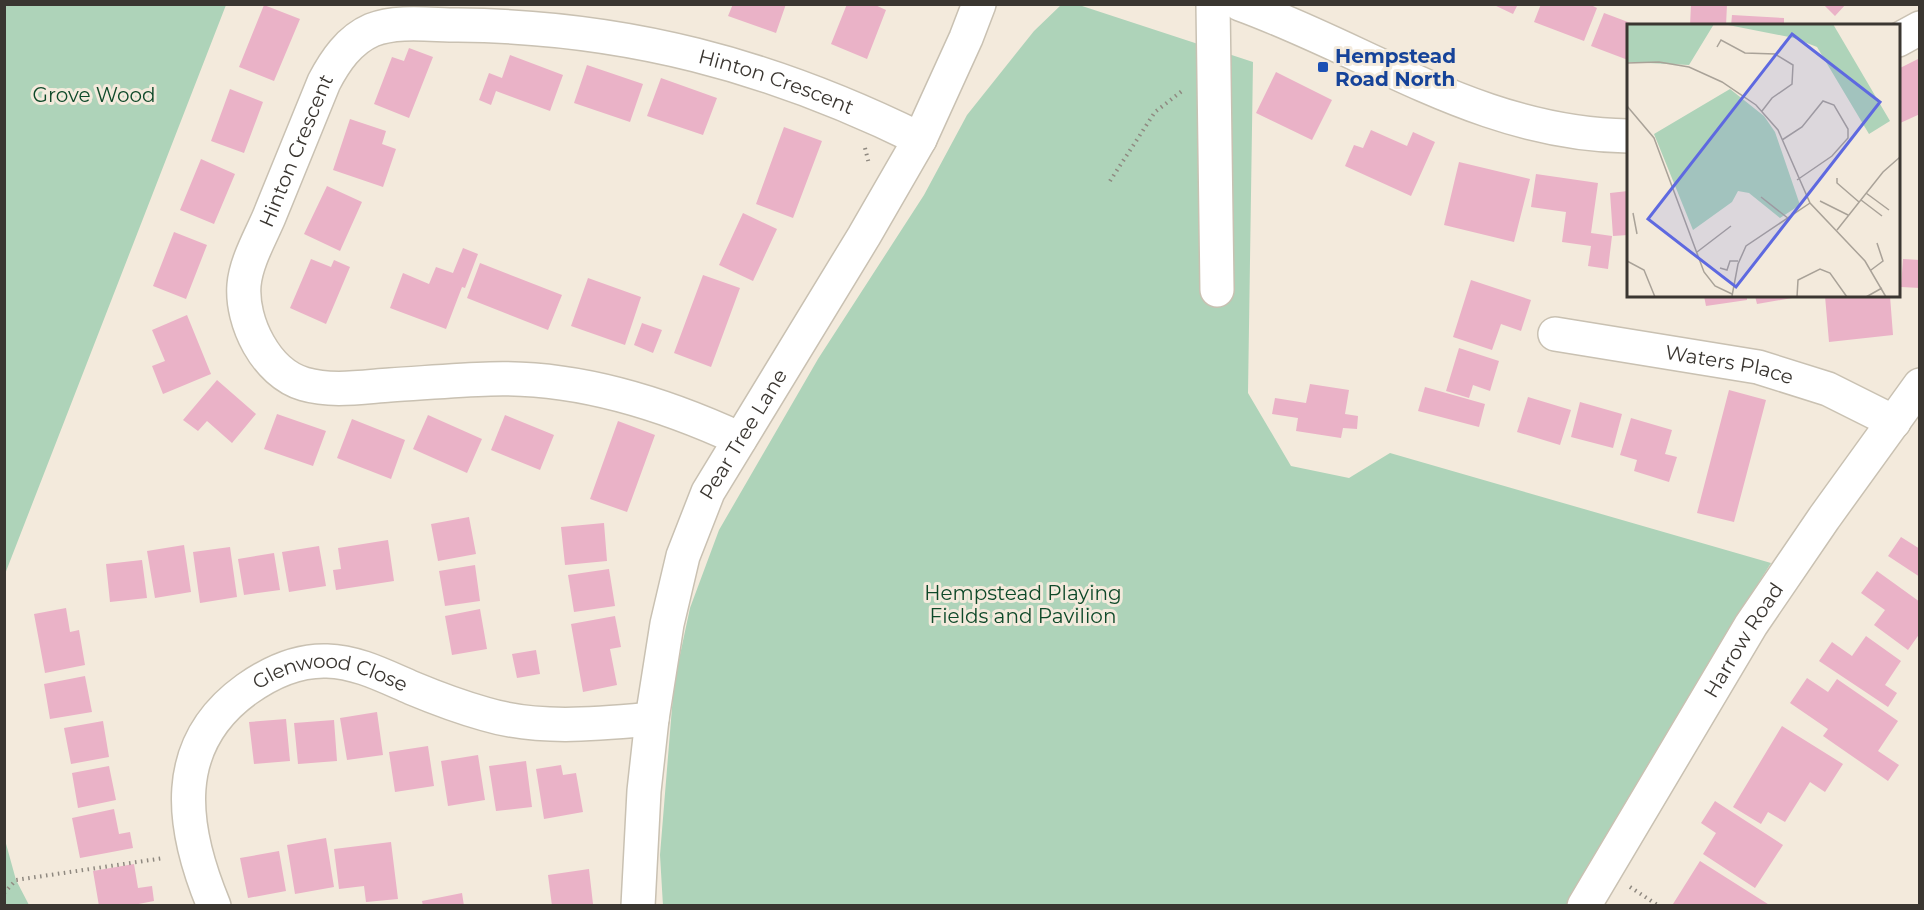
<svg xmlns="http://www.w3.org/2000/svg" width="1924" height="910" viewBox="0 0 1924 910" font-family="Montserrat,sans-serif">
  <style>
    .green { fill: #aed3b9 }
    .building { fill: #eab2c7 }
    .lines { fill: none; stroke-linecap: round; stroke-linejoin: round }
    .minor-casing { stroke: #c9c1b2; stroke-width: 36 }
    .path { stroke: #8f8980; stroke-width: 4; stroke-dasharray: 1.5 4.5; stroke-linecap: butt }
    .minor { stroke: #fff; stroke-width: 33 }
    .transit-dot { fill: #1a4fb4; stroke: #f3eadc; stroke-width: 2 }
    .labels { text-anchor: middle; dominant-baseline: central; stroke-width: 6; stroke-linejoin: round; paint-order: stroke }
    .transit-label { font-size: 20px; font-weight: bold; fill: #164399; stroke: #f3eadc; text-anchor: start }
    .street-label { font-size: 20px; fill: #3a3631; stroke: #f3eadc }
    .park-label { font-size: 20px; fill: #0e4929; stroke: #f3eadc }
    .inset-road { fill: none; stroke: #a9a298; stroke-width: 1.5 }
    .view { fill: #5e69e0; fill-opacity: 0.15; stroke: #5e69e0; stroke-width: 3 }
    .inset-edge { fill: none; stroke: #3a3631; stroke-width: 3 }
  </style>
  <rect width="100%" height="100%" fill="#f3eadc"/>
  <path class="green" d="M5,4L226,5L5,574L4,5Z
    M1061,5H1079L1253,62L1248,393L1291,466L1349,478L1390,453L1771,563L1746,603L1574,905L663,906L660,855L674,683L690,608L719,530L818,359L924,195L967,115L1034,31Z
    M5,840L16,880L29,905H5Z"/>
  <path class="building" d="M733,4H786L776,33L728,16Z
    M847,4H873L886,10L867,59L831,44Z
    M1492,4H1518L1513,14Z
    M1541,4H1589L1597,8L1584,41L1534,22Z
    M1691,4H1727L1726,26H1690Z
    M1823,4H1846L1835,16Z
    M264,5L300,19L274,81L239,67Z
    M1604,13L1636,25L1628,26V60L1591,46Z
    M1732,15L1784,18V26H1731Z
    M409,48L433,57L409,118L374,104L392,57L404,61Z
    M510,55L563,75L550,111L496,91L491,105L479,100L489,73L502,78Z
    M1920,58V114L1898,124V69Z
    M587,65L643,84L630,122L574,103Z
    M1276,72L1332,100L1312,140L1256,113Z
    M661,78L717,98L703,135L647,116Z
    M230,89L263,102L244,153L211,141Z
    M350,119L386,131L382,144L396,149L383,187L333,170Z
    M784,127L822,141L793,218L756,204Z
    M1371,130L1407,146L1413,132L1435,142L1411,196L1345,166L1354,145L1363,148Z
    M201,159L235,174L214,224L180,210Z
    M1459,162L1530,179L1514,242L1444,225Z
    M1536,174L1598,183L1591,233L1612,236L1608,269L1588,266L1591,246L1562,242L1566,212L1531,207Z
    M327,186L362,202L340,251L304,234Z
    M1628,191V235L1613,236L1610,193Z
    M743,213L777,229L753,281L719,265Z
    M174,232L207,245L186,299L153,286Z
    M463,248L478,254L465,288L462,287L446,329L390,308L403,273L429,284L436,267L453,273Z
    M311,259L331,267L334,260L350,267L326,324L290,308Z
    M1903,259L1920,260V288L1901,287Z
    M480,263L562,295L548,330L467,298Z
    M703,275L740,288L711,367L674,353Z
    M588,278L641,297L625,345L571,326Z
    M1471,280L1531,300L1521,331L1501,324L1492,350L1453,337Z
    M1704,296H1747V300L1706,306Z
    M1755,296H1798V297L1757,304Z
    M1825,296H1890L1893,335L1829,342Z
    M187,315L211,374L163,394L152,366L165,361L152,330Z
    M642,323L662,330L653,353L634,345Z
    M1459,348L1499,361L1490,391L1473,385L1469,398L1446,391Z
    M217,380L256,414L232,443L207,421L198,431L183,420Z
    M1310,384L1349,390L1345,414L1358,416L1357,429L1343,428L1341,438L1296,431L1298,418L1272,414L1275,398L1306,403Z
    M1425,387L1485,404L1479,427L1418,411Z
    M1729,390L1766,400L1734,522L1697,513Z
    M1528,397L1571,410L1560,445L1517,432Z
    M1580,402L1622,414L1613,448L1571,437Z
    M277,414L326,431L313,466L264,449Z
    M428,415L482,439L467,473L413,449Z
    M505,415L554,435L540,470L491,450Z
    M1631,418L1672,430L1665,454L1677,457L1669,482L1634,471L1637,460L1620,455Z
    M352,419L405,440L391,479L337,458Z
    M618,421L655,435L627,512L590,499Z
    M469,517L476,554L438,561L431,524Z
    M604,523L607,561L565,565L561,527Z
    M1901,537L1920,549V577L1888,556Z
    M388,540L394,581L336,590L333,570L341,569L338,548Z
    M184,545L191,592L155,598L147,551Z
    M319,546L326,586L289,592L282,552Z
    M230,547L237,597L200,603L193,552Z
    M274,553L280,590L244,595L238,559Z
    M142,560L147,598L110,602L106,564Z
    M475,565L480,601L445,606L439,571Z
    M609,569L615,606L574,612L568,575Z
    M1877,571L1920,602V633L1908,650L1874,625L1885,610L1861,593Z
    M66,608L70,632L79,630L85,665L45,673L34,614Z
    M480,609L487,649L452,655L445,616Z
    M615,616L621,647L610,649L617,685L583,692L571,624Z
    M1866,636L1901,661L1885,685L1897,693L1888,707L1819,661L1832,642L1852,656Z
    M536,650L540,674L517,678L512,654Z
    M85,676L92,712L50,719L44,684Z
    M1807,678L1828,692L1837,679L1898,721L1878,751L1899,765L1888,781L1823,736L1828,729L1790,703Z
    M377,712L383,755L347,760L340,718Z
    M286,719L290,761L254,764L249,722Z
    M334,720L337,761L298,764L294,723Z
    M103,721L109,757L71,764L64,728Z
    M1782,726L1843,764L1825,792L1810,782L1785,822L1768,812L1761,824L1733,807Z
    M428,746L434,786L395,792L389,752Z
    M478,755L485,800L448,806L441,761Z
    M526,761L532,807L496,811L489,766Z
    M561,765L563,775L576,773L583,812L544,819L536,769Z
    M109,766L116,800L78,808L72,773Z
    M1715,801L1783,845L1755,888L1703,854L1716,833L1701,823Z
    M114,809L119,834L130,832L133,848L80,858L72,818Z
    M326,838L334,887L295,894L287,845Z
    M391,842L398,899L366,902L364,886L339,889L334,849Z
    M279,851L286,891L248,898L240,858Z
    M1700,861L1771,906L1673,904Z
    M134,864L138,888L152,886L154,901L128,906H99L93,871Z
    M589,869L593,904L552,906L548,875Z
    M462,893L464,906H423L422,901Z"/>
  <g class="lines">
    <g class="minor-casing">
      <g id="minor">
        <path d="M1213,4L1217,290"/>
        <path d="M1240,4C1372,52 1482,134 1628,136"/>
        <path d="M1898,40L1920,28"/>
        <path id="s1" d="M1555,334L1758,367L1828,389L1894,422"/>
        <path id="s2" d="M740,439C662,403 576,376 490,379C457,380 423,383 390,385C362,387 331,392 304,384C266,373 241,322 244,285C246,262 260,238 269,217C287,172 306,127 324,82C335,61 349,40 372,30C398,20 431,25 458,25C626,27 770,65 920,139"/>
        <path id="s3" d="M214,906C181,827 169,745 247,689C271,672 297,660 327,661C358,662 384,676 412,688C436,698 460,707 485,714C538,730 597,724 652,719"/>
        <path id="s4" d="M638,906L644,791L652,719L667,624L683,556L708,492L864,236L920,139L966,38L979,4"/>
        <path id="s5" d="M1584,906L1751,625L1824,518L1920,385"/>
      </g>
    </g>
    <path class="path" d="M865,148L869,164
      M1110,181L1155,112L1182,91
      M1630,887L1659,906
      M4,893L16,880L164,858"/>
    <use href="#minor" class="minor"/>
  </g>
  <rect class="transit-dot" x="1317" y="61" width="12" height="12" rx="3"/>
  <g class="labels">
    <g class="transit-label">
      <text x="1335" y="56">Hempstead<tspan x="1335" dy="23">Road North</tspan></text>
    </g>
    <g class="street-label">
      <text stroke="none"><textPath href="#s2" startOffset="1272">Hinton Crescent</textPath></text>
      <text stroke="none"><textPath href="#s2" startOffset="714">Hinton Crescent</textPath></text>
      <text stroke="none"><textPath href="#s1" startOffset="177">Waters Place</textPath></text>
      <text stroke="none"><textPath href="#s4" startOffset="490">Pear Tree Lane</textPath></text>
      <text stroke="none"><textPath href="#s5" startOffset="310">Harrow Road</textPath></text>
      <text stroke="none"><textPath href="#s3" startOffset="330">Glenwood Close</textPath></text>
    </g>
    <g class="park-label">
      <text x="94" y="95">Grove Wood</text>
      <text x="1023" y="593">Hempstead Playing<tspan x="1023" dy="23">Fields and Pavilion</tspan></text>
    </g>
  </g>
  <g transform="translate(1627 24)">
    <rect width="273" height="273" fill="#f3eadc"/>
    <path d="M0,0H87L62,41L0,38ZM96,0H206L263,97L242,110L190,23L167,14ZM103,65L137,92L148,108L173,181L153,194L122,169L111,167L105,178L66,206L27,110Z" fill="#aed3b9"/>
    <path class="inset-road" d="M90,23L94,16L118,29L148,30L166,41L165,60L145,74L135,87M0,39L32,38L62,43L95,58L129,81L151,106L183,179L238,237L259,273M0,82L27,114L77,248L88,262L105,270M155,116L175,103L196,77L207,81L221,105V114L205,132L170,156M210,154V159L232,178M239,169L262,186M134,173L162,195M234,176L255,192M193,177L221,191M6,189L10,210M210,206L256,148L273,133M70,228L104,202M0,237L17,246L28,273M93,244L100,246L103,237H111M244,246L256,237L250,219M105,272L111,240L119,222L183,179M170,273L171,256L193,245L203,249L220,273M239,273L255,264"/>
    <path class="view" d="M165,10L253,78L109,263L21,195Z"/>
    <rect width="273" height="273" class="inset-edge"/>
  </g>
  <rect width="1924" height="910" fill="none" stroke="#3a3631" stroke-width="12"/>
</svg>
